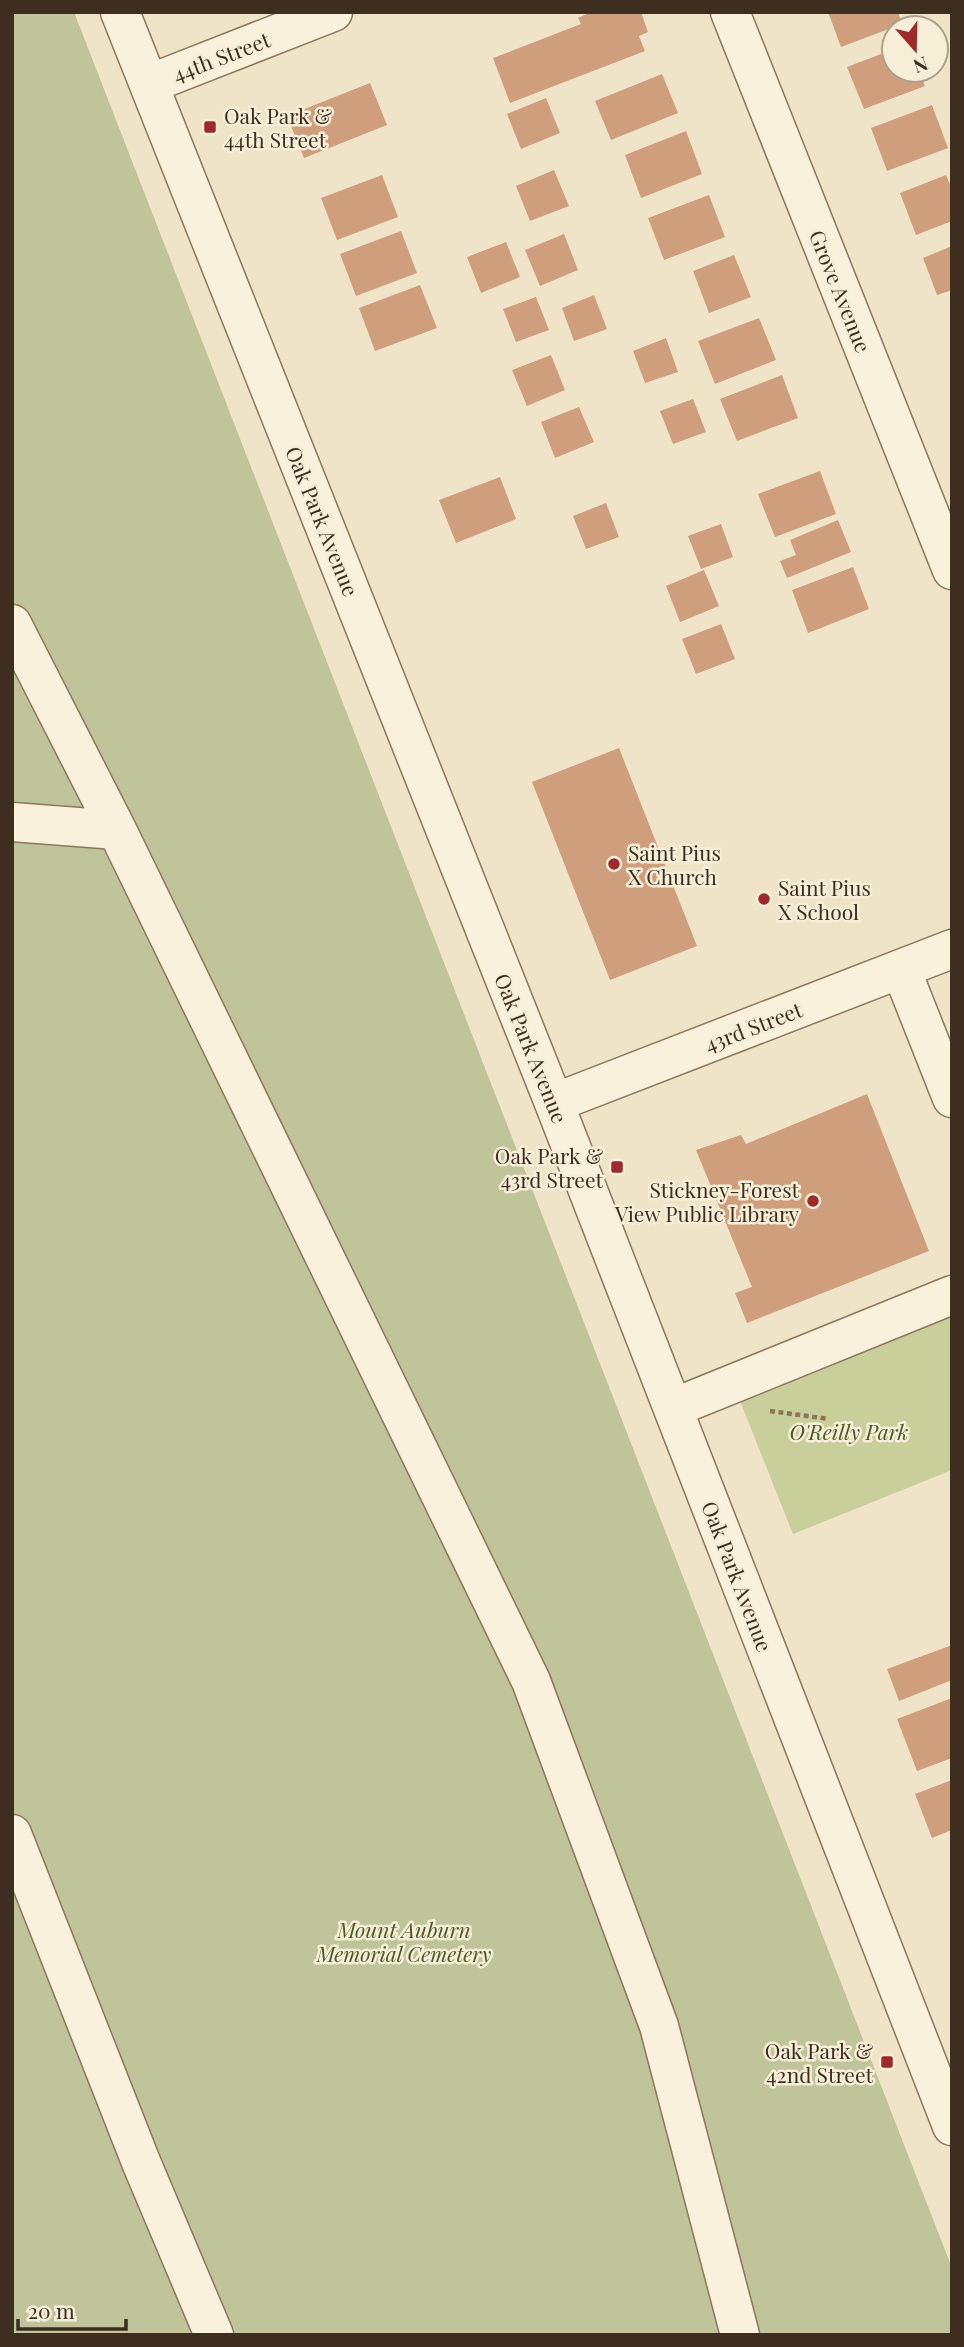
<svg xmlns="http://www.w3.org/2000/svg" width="964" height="2347" viewBox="0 0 964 2347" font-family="'Playfair Display',serif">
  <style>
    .green { fill: #c9cf9b }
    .cemetery { fill: #bfc49a }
    .building { fill: #cf9f7d }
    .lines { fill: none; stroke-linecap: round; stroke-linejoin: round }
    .minor-casing { stroke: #8d765c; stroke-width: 41 }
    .path { stroke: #8d765c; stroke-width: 4.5; stroke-dasharray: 5 3.5; stroke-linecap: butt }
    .minor { stroke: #faf1dc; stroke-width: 38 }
    .poi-dot { fill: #9e2a2b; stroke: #f7eed8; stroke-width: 2.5 }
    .labels { text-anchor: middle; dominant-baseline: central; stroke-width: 5; stroke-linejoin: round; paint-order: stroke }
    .street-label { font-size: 21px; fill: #3d2e20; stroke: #f7eed8 }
    .poi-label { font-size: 21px; fill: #3d2e20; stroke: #f7eed8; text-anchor: start }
    .park-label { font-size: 21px; font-style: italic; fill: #4d5a26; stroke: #f7eed8 }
  </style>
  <rect width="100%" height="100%" fill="#f0e4c8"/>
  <path class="green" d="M952,1309V1470L793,1534L738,1396Z"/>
  <path class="cemetery" d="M12,12H74L952,2268V2335H12Z"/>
  <path class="building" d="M591,12H641L648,32L639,36L645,51L510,103L493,58L581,24L578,18Z
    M828,12H898L902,24L841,47Z
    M894,49V70H918L925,86L864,109L847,67Z
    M662,74L678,113L611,140L595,101Z
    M370,83L387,125L304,158L287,116Z
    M546,98L560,133L521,149L507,114Z
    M932,105L948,148L887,171L871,128Z
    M686,131L702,174L641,198L625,155Z
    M554,170L569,206L530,221L516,186Z
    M382,175L398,217L337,240L321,198Z
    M946,175L952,189V221L916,235L900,193Z
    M709,195L725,237L664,260L648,218Z
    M401,231L417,273L356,296L340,254Z
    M564,234L578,270L540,286L525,250Z
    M506,242L520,277L481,293L467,257Z
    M952,246V290L937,295L923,258Z
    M734,255L751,297L709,313L693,271Z
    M420,285L437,328L375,351L359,308Z
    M594,295L607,329L574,341L562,308Z
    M536,297L549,330L516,342L503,309Z
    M759,318L776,360L715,384L698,341Z
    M666,338L678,372L645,383L633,351Z
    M551,355L565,390L527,406L512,370Z
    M782,375L798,418L737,441L720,399Z
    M693,399L706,432L673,444L660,411Z
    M579,407L594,442L555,458L541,422Z
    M820,471L836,514L775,537L758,494Z
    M500,477L516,519L456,543L439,500Z
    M606,503L619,537L586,549L573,516Z
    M838,520L851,552L787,578L780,561L796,555L790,540Z
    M721,524L733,557L701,569L688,536Z
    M853,567L869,609L808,633L792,590Z
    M704,570L719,606L680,622L666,586Z
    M721,624L735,659L696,674L682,639Z
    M619,748L697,946L610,980L532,782Z
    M867,1094L929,1251L747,1323L735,1293L752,1287L696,1150L741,1135L746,1144Z
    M952,1645V1680L899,1701L887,1669Z
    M952,1698V1758L917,1771L897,1719Z
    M952,1780V1830L932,1838L915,1794Z"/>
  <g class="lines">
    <g class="minor-casing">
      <path id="minor" d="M120,12L554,1103L952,2126
        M730,12L952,570
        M149,84L333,12
        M12,624L117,830L531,1681L659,2026L740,2335
        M12,822L117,830
        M901,969L952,1098
        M554,1103L952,949
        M673,1408L952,1295
        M12,1834L141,2162L214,2335"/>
    </g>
    <path class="path" d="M770,1411L829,1419"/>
    <use href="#minor" class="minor"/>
  </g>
  <g class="poi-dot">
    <rect x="203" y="120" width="14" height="14" rx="3.5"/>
    <circle cx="614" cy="864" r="7"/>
    <circle cx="764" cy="899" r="7"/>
    <rect x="610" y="1160" width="14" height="14" rx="3.5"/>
    <circle cx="813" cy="1201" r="7"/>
    <rect x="880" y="2055" width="14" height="14" rx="3.5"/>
  </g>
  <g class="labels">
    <g class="street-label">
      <text transform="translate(221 56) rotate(-21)">44th Street</text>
      <text transform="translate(841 291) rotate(68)">Grove Avenue</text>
      <text transform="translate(323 521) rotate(68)">Oak Park Avenue</text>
      <text transform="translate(753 1026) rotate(-21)">43rd Street</text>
      <text transform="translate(532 1048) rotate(68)">Oak Park Avenue</text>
      <text transform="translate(738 1576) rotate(69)">Oak Park Avenue</text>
    </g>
    <g class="poi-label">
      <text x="224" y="115">Oak Park &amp;<tspan x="224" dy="24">44th Street</tspan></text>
      <text x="628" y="852">Saint Pius<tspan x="628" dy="24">X Church</tspan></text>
      <text x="778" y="887">Saint Pius<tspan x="778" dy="24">X School</tspan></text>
      <text x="603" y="1155" text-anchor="end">Oak Park &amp;<tspan x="603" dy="24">43rd Street</tspan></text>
      <text x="799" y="1189" text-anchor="end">Stickney-Forest<tspan x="799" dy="24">View Public Library</tspan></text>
      <text x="873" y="2050" text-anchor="end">Oak Park &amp;<tspan x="873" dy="24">42nd Street</tspan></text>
    </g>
    <g class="park-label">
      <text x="849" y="1431">O'Reilly Park</text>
      <text x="404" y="1929">Mount Auburn<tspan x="404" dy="24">Memorial Cemetery</tspan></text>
    </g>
  </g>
  <rect width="964" height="2347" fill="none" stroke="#3d2e20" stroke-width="28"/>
  <g transform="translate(915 49) rotate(160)"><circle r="33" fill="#f7eed8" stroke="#ada18e" stroke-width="2"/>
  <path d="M0-5L12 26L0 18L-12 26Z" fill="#9e2a2b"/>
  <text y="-10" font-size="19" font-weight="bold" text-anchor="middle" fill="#3d2e20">N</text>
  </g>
  <path d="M18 2319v10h108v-10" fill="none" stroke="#3d2e20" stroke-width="3.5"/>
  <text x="28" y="2319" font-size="21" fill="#3d2e20" stroke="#f7eed8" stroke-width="5" paint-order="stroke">20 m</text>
</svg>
